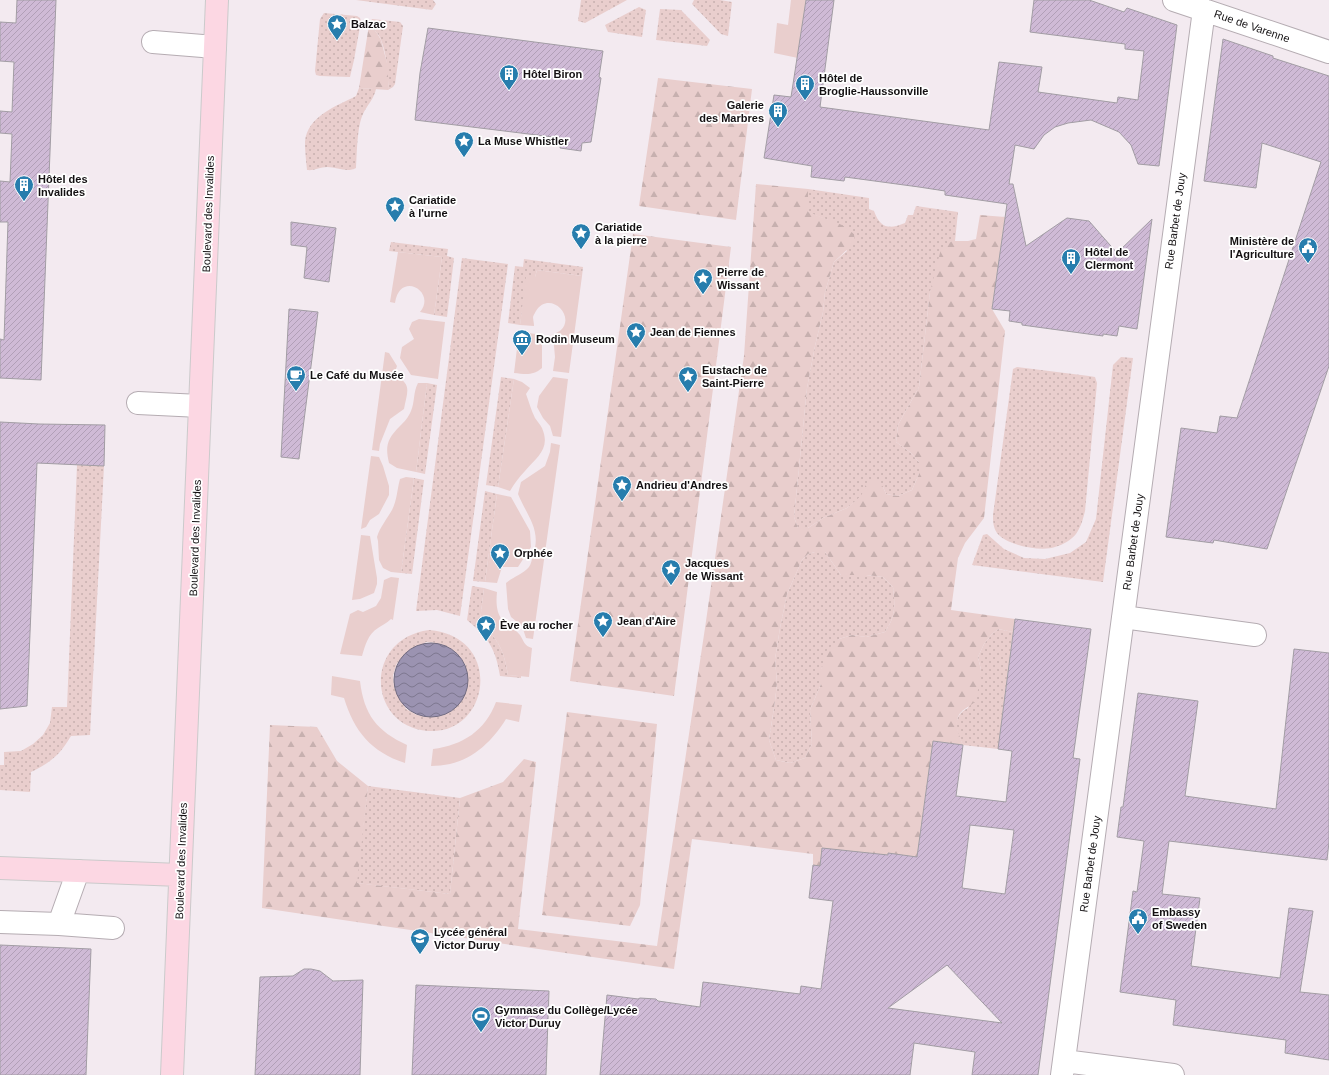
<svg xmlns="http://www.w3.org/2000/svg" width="1329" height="1075" viewBox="0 0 1329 1075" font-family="Helvetica,sans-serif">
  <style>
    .grass { fill: url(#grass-dots); fill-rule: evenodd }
    .forest { fill: url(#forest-firs); fill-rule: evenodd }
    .garden { fill: #e9cecd }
    .water { fill: url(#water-waves); stroke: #726c81 }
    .building { fill: url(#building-hatch); stroke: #a29da4; fill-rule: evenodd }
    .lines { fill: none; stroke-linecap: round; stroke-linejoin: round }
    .minor-casing { stroke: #b5acb2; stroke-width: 24 }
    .major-casing { stroke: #cbcacb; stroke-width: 24 }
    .minor { stroke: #fff; stroke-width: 22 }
    .major { stroke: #fcd7e3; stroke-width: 22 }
    .labels { text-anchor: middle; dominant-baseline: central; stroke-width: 3.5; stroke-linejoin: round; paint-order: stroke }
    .poi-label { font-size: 11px; font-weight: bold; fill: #131012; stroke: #fff; text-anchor: start }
    .street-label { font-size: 11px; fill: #131012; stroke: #fff }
  </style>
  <defs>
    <pattern id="grass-dots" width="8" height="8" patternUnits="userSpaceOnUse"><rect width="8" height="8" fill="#e9cecd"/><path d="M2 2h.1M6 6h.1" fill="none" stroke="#c7b0af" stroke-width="1.8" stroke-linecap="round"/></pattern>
    <pattern id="forest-firs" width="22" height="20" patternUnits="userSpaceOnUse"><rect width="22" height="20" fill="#e9cecd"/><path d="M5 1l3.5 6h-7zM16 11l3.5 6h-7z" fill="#c7b0af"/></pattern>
    <pattern id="water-waves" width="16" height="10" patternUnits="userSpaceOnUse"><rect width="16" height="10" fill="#9b93b1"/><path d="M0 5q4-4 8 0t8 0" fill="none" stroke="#7d778f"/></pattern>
    <pattern id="building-hatch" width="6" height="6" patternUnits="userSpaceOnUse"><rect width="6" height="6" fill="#cfbad6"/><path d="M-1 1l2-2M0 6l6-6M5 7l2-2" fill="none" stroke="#b19fb7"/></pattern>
  </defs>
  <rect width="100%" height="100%" fill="#f3eaf0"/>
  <path class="grass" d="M356,0H433L436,4L432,10Z
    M581,0H627L585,23L578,21Z
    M694,0H720L732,2L728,36L721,34L692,4Z
    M639,7L646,10L642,37L608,32L605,25Z
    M660,9L681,10L710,40L707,46L656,40Z
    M324,13L357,16L360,18L361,21L354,60L350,77L320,76L316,75L315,71L320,19Z
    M372,19L400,22L403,26L395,84L393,87L388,90C389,76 386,46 378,34C375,31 372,28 369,25Z
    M359,88L376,89C374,99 367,105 363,114C357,126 357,154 356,168C347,173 337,167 327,167C320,167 314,171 307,170C306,161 305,151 305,142C307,116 337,106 356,96Z
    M808,189L869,198V209L874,211C880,228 889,230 905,223L908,215H913L916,206L958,212L955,241H952L930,292L919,387L898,425L896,442L910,452L919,462V474L912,490L898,496L886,494L883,487L862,496L847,508L823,518L808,528H798L794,517L807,388L815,346L823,312L825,292L834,262L847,251L828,220L807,212Z
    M391,242L448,249L447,256L454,258L447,317L434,315L442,257L389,251Z
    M462,258L508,264L460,616L437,610L416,611Z
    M524,259L583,267L582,276L537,270L535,277H527L520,325L508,323L515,266L523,267Z
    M1121,357L1133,358L1103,582L972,565L983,535L987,534L1004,549L1024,558L1045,559L1070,553L1086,542L1096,519L1113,365Z
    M1017,367L1089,376L1095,377L1097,383L1085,511C1083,519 1081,527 1076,534C1071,540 1063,545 1055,547C1041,552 1006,545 997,533C993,527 993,521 993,515L1013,369Z
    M501,377L514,379L498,487L486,485Z
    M427,383L437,385L425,474L416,472Z
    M77,465L104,466L90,735L71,736C59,756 51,762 31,772L30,792L0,790V765H4V752L21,751L33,744L43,735L50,723L52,707H67Z
    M414,478L424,480L412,574L401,573Z
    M485,491L497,494L485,582L473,581Z
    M815,552H825L841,575H866L883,577L893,587C895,606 896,616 885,632L866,637L852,635L839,639L821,669V684L810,710L812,744L805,758L790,763L776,760L769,740L775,701L777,683L775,659L780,628L787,594L802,560L808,554Z
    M472,586L484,588L480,621C499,642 503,647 508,675L521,676V678L500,676C496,649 488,637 467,620Z
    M998,629L1013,632L998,749L963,745C956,730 951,717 968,708L981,670L978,657L984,644L992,634Z
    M429,630C504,636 491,735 428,731C367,726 363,639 429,630ZM426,642C446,643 456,649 466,666L452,710L441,716L429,717L417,715L406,709L394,687L393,675L397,663Z
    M368,786L460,798L450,894L356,883Z"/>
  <path class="forest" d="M369,25L377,33L381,40L388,67V90L359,88Z
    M658,78L752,89L736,220L639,206Z
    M756,184L808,189V212L842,225L854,234L855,242L834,262L825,292L823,312L815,346L807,388L794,517L798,528H808L823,518L847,508L861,496L868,480L877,479L883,487L886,494L898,496L912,490L919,474V462L910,452L896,442L898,425L919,387L930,292L941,249L952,241H968L976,239L980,215L1005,217L992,309L1005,331L984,518L965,543L958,558L951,610L1015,619L1013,632L998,629L992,634L984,644L978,657L981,670L980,682L975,702C971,705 966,708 962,711C952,720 959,735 963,745L933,741L917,857L888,854L887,857L822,849L820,866L813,865V854L692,839L674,969L262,908L270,725L317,727L337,761L368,786L357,883L450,894L460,798L503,782L524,759L536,762L518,929L657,946L705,628L744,356ZM815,552H825L841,575H866L883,577L893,587C895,606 896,616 885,632L866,637L852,635L839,639L827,650L821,669V684L810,710L812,744L805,758L790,763L776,760L769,740L775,701L777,683L775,659L780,628L787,594L802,560L808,554Z
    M633,234L731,247L674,696L570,681Z
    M567,712L657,724L640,905L630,926L542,915Z"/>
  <path class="garden" d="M791,0H806L798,58L774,53L777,23L788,25Z
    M398,252L442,257L434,315L420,312C437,292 400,270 395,303L390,302Z
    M537,270L582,276L569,373L553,371L555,357L553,335C555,333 559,332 561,330C576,315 549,290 536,311C535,313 534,314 533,317C533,319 534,323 534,326L520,325L526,277H535Z
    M419,319L445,322L438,379L411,375L400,358L402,347L414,339L409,329L412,322Z
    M519,332L536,334L542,345V368C533,376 525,374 514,373Z
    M385,352L389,353L397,366L394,375C413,384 407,392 404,409L390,419L380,444L379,451L372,450Z
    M553,377L568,379L561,437L553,436L550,426L543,418L537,407L539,396Z
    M514,379L522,382L530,388L526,394C529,402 531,410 535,418C537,421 540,424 542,428C551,449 537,457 525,471C519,477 514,484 510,491L498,487Z
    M418,383H427L416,472L397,468L389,463C385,446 387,439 400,426C405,421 408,418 411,411C415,402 413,392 418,383Z
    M551,443L560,445L533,639L526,638L522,626L511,617L508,609L506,583C513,577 523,574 529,567C531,564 532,559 533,555C542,530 527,516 518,494L521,482L545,466L550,452Z
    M371,456L379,457L383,466L389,486V495L379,514L370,520L366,527L361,529Z
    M406,477L414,478L401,573L391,572L383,568L379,560L378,541L377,537C380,527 387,519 392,510C397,500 397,490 400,479Z
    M497,494L511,497L530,531L531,547L518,567H502L497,583L485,582Z
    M361,535L370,536L377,578V584L374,593L360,599L352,600Z
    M391,577L399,578L393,620L391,619C387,623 382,625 378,628C368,634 365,646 362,656L340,654L350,614L358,610L363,612L376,606L381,598L384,580Z
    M484,588L497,592C496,602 496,613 503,621C508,627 515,629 520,635C524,641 524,646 532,648L529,677L508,675C503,647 499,642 480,621Z
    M332,676L360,681C364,715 377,731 407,745L405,763C371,752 354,731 344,698L331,695Z
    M496,702L522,705L519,722L506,719C493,740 475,758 450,764C444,765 437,766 431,766L433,749C463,745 485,731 496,702Z"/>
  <path class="water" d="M394 680a37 37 0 1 1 74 0a37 37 0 1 1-74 0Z"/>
  <path class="building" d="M17,0H56L41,380L0,378V339L4,340L8,222H0V181L10,182L12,134L0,133V111L12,112L14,62L0,61V22L16,23Z
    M806,0H834L820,107L989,130L999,62L1042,67L1038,92L1117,103L1118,97L1138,100L1144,51L1125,49V44L1030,32L1034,0H1089L1124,12L1127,8L1177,25L1159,166L1138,164L1131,145L1119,132L1091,120L1068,123L1055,127L1044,135L1034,149L1015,145L1009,184H1013L1026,246L1067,218L1089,221L1117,253L1152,219L1137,329L1119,326L1117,336L1103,334V336L1088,334L1022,325V323L1009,321L1010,311L992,309L1007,204L945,195V191L919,187L845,177L844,181L811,177L812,166L764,158L774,95L791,97Z
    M428,28L603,51L599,77L601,78L591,142L582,143L581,151L560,148L561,138L415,120L420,73Z
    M1223,39L1273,56V58L1329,76V366L1267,549L1214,540L1213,543L1166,537L1181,428L1217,433L1220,416L1237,418L1321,162L1262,143L1256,188L1204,181Z
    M291,222L336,228L329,282L304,278L307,247L291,245Z
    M289,309L318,312L299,459L281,457Z
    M0,422L39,424L105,425L104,466L37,463L27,706L0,709Z
    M1015,619L1091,629L1073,758L1080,759L1038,1075H972L975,1052L914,1043L910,1075H600L607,995L638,999L640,998L656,999L658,1001L700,1007L703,982L800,994L801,986L821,989L833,901L809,898L813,865L820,866L822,848L888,855V853L917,857L933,741L963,745L956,796L1006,802L1012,751L998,749ZM970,825L1014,830L1005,894L962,888ZM947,965L1002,1023L888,1008Z
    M1294,649L1329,653V842L1327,860L1169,841L1162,894L1200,898L1191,966L1280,978L1289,908L1313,911L1300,992L1329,995V1060L1285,1053L1286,1040L1173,1025L1176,1000L1120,992L1133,891L1137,892L1144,841L1117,837L1121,807H1123L1138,693L1198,701L1185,796L1276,809Z
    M0,945L91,949L86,1075H0Z
    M304,969H311L320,971L333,981L363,980L360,1075H255L260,977L293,976Z
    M416,985L549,991L546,1075H412Z"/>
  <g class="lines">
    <g class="minor-casing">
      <path id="minor" d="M1174,0L1329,52
        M153,42L215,47
        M138,403L200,406
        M1123,617L1255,635
        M0,922L59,924L78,871
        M59,924L113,928
        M1064,1061L1173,1075
        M1062,1075L1204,10"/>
    </g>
    <g class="major-casing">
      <path id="major" d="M0,868L180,875
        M172,1075L217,0"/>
    </g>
    <use href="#minor" class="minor"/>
    <use href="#major" class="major"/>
  </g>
  <defs>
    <g id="sight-pin" transform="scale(1)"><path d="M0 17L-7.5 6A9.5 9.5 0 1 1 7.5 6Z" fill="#277dad" stroke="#fff"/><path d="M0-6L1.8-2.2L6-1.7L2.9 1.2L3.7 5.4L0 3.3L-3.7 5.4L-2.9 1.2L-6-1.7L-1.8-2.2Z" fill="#fff"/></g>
    <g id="building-pin" transform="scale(1)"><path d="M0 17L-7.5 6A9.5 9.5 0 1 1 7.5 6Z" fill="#277dad" stroke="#fff"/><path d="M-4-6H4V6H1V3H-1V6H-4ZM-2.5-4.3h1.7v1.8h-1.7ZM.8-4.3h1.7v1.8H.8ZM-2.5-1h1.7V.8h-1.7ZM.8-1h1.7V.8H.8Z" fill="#fff"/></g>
    <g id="civic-pin" transform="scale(1)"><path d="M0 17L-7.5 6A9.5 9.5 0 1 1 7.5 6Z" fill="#277dad" stroke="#fff"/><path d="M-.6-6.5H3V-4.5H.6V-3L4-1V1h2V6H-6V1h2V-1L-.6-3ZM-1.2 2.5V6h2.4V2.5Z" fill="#fff"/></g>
    <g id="museum-pin" transform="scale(1)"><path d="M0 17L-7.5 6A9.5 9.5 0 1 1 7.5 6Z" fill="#277dad" stroke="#fff"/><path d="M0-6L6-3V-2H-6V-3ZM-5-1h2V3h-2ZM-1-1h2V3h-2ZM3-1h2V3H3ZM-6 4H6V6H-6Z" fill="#fff"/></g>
    <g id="cafe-pin" transform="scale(1)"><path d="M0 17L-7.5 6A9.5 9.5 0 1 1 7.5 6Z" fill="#277dad" stroke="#fff"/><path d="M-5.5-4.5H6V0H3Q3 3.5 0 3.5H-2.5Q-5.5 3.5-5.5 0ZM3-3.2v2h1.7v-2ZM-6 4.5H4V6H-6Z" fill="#fff"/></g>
    <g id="school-pin" transform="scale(1)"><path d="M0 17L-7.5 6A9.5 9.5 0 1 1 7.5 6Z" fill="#277dad" stroke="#fff"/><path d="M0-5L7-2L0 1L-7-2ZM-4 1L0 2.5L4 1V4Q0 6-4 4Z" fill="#fff"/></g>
    <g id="stadium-pin" transform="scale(1)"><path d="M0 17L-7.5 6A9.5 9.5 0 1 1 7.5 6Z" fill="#277dad" stroke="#fff"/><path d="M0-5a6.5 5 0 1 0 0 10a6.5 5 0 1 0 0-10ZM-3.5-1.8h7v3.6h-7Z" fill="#fff"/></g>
  </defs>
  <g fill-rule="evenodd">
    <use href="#sight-pin" x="337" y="24"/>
    <use href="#building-pin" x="509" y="74"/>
    <use href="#building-pin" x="805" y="84"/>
    <use href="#building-pin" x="778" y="111"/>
    <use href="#sight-pin" x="464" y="141"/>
    <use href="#building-pin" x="24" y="185"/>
    <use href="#sight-pin" x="395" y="206"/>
    <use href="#sight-pin" x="581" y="233"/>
    <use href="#civic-pin" x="1308" y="247"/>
    <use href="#building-pin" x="1071" y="258"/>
    <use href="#sight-pin" x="703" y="278"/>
    <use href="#sight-pin" x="636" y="332"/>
    <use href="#museum-pin" x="522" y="339"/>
    <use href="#cafe-pin" x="296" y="375"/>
    <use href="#sight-pin" x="688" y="376"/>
    <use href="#sight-pin" x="622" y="485"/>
    <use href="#sight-pin" x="500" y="553"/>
    <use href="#sight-pin" x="671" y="569"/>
    <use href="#sight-pin" x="603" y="621"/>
    <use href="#sight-pin" x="486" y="625"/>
    <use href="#civic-pin" x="1138" y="918"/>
    <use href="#school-pin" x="420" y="938"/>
    <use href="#stadium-pin" x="481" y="1016"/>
  </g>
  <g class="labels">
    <g class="poi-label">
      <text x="351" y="24">Balzac</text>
      <text x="523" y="74">Hôtel Biron</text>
      <text x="819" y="78">Hôtel de<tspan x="819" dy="13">Broglie-Haussonville</tspan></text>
      <text x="764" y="105" text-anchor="end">Galerie<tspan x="764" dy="13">des Marbres</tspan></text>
      <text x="478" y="141">La Muse Whistler</text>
      <text x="38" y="179">Hôtel des<tspan x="38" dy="13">Invalides</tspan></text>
      <text x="409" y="200">Cariatide<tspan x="409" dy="13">à l'urne</tspan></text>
      <text x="595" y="227">Cariatide<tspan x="595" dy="13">à la pierre</tspan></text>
      <text x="1294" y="241" text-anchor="end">Ministère de<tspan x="1294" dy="13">l'Agriculture</tspan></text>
      <text x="1085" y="252">Hôtel de<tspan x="1085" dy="13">Clermont</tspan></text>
      <text x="717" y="272">Pierre de<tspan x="717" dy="13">Wissant</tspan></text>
      <text x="650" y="332">Jean de Fiennes</text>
      <text x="536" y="339">Rodin Museum</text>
      <text x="702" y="370">Eustache de<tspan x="702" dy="13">Saint-Pierre</tspan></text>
      <text x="310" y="375">Le Café du Musée</text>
      <text x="636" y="485">Andrieu d'Andres</text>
      <text x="514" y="553">Orphée</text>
      <text x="685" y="563">Jacques<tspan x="685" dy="13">de Wissant</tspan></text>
      <text x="617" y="621">Jean d'Aire</text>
      <text x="500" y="625">Ève au rocher</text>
      <text x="1152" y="912">Embassy<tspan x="1152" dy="13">of Sweden</tspan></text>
      <text x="434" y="932">Lycée général<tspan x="434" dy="13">Victor Duruy</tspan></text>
      <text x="495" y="1010">Gymnase du Collège/Lycée<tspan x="495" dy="13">Victor Duruy</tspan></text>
    </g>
    <g class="street-label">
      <text transform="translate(1252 26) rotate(19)">Rue de Varenne</text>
      <text transform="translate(208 214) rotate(-88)">Boulevard des Invalides</text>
      <text transform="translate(1175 221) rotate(-82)">Rue Barbet de Jouy</text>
      <text transform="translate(195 538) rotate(-88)">Boulevard des Invalides</text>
      <text transform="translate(1133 542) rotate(-82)">Rue Barbet de Jouy</text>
      <text transform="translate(181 861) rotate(-88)">Boulevard des Invalides</text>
      <text transform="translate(1090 864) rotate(-82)">Rue Barbet de Jouy</text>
    </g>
  </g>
</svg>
